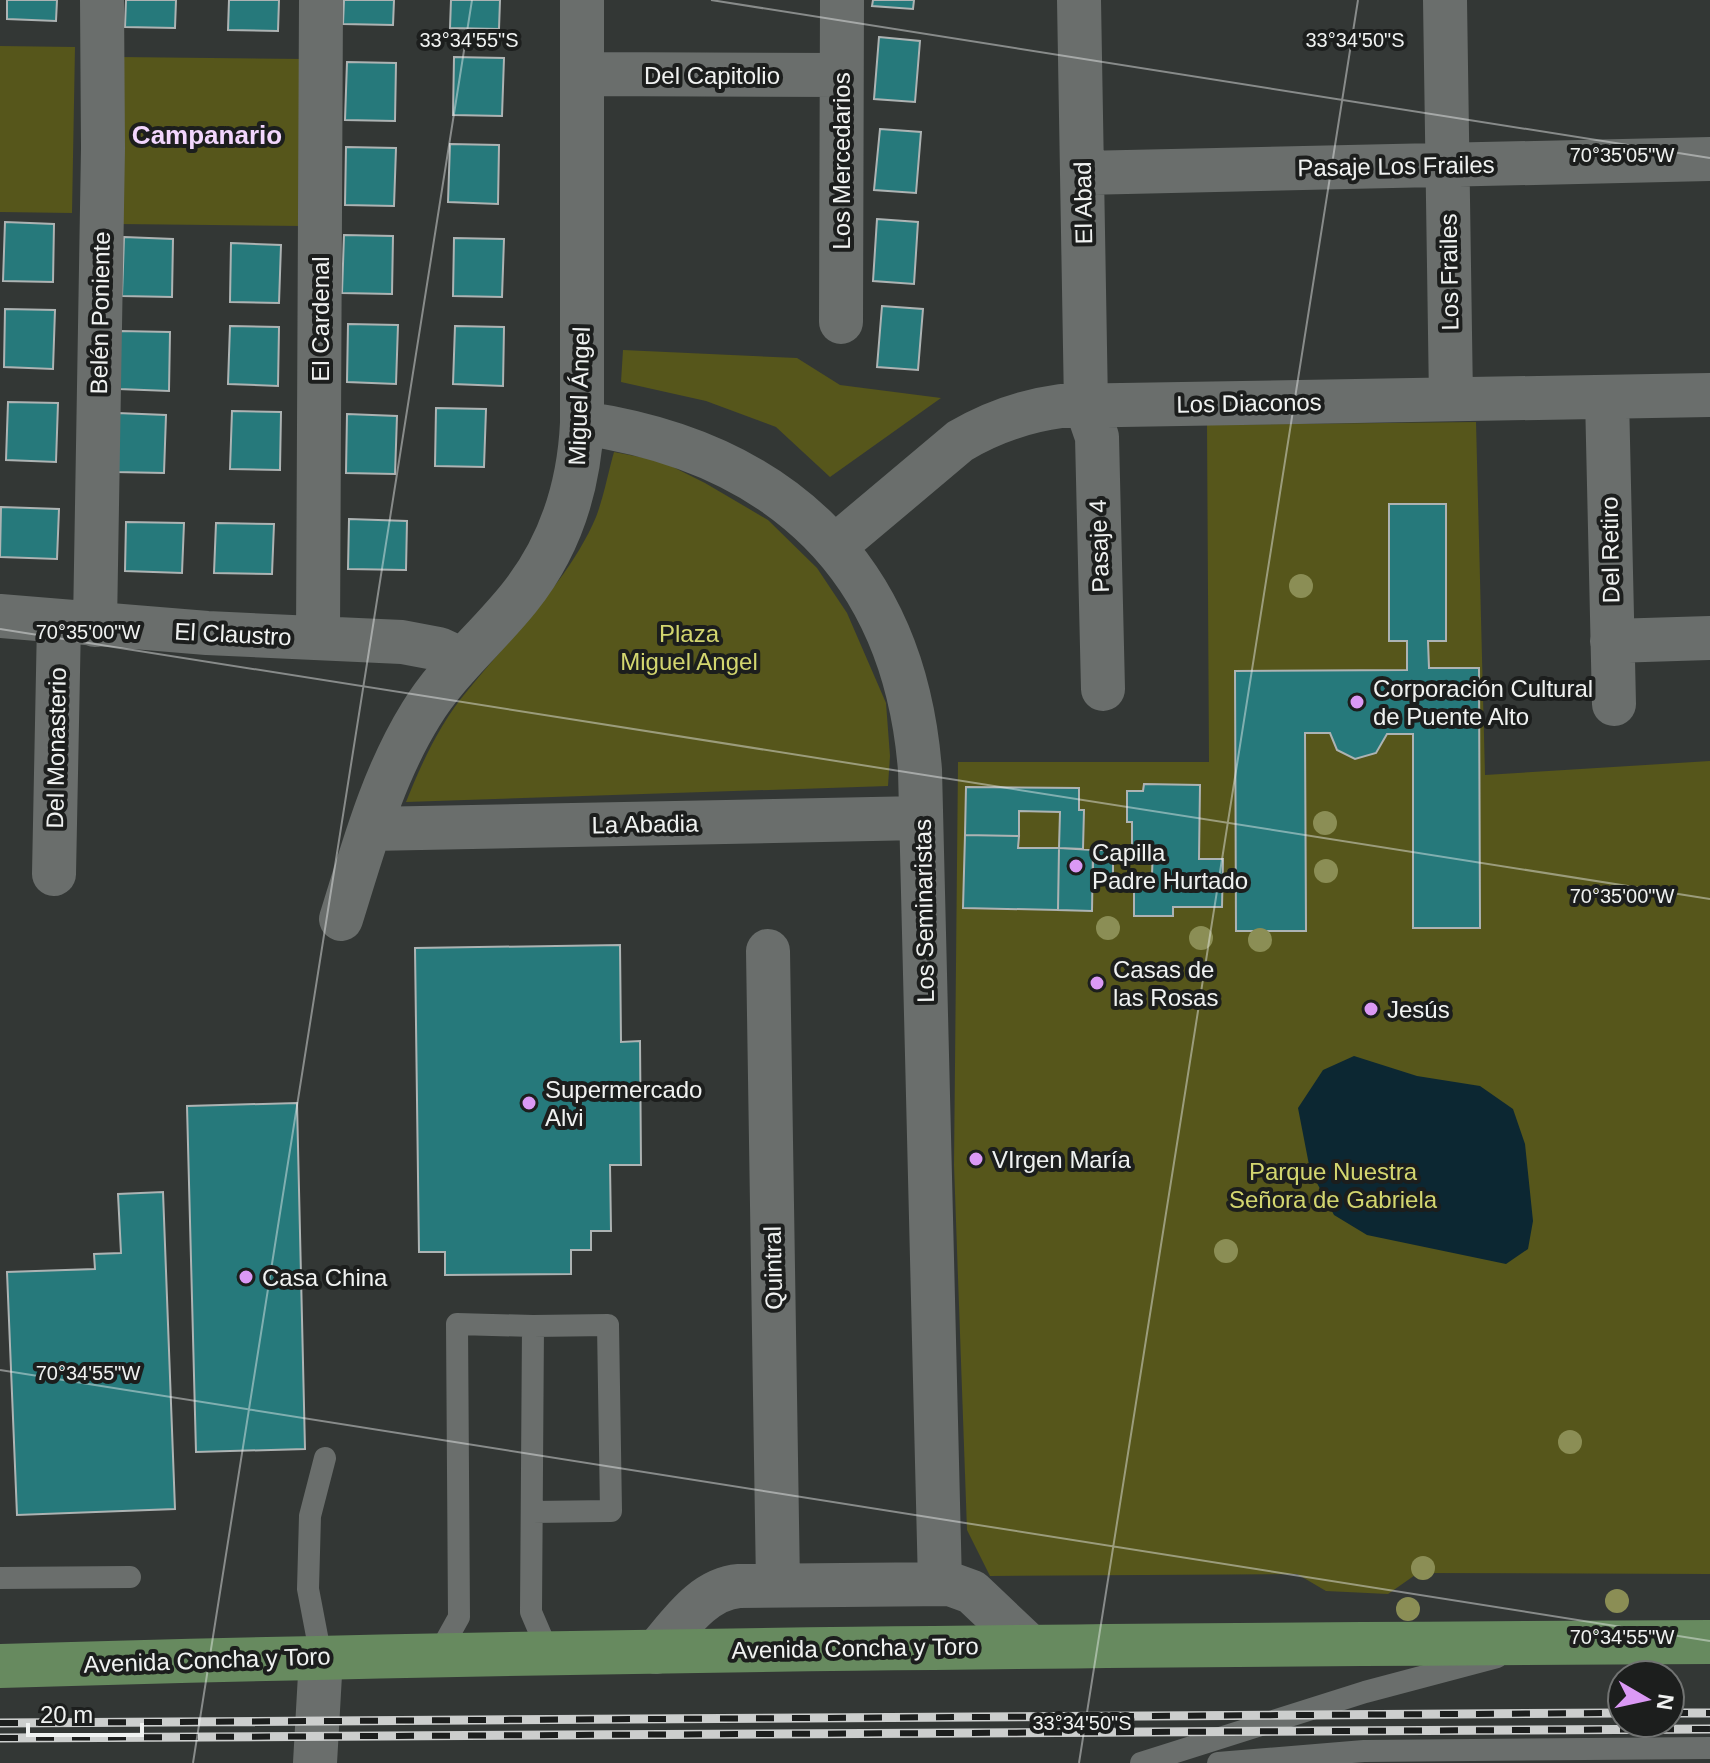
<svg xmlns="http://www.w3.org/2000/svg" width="1710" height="1763" viewBox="0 0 1710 1763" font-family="Helvetica,sans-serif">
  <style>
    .green { fill: #56561b }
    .water { fill: #0c2732 }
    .building { fill: #26797b; stroke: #adb3b3; stroke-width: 2 }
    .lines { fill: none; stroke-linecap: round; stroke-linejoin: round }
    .service { stroke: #6a6e6c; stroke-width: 22 }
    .minor { stroke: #6a6e6c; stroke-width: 44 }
    .tertiary { stroke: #6a6e6c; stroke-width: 44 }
    .primary { stroke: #678a5f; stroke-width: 44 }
    .rail-casing { stroke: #cccecd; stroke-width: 9 }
    .rail { stroke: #1c1e1d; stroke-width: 6; stroke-dasharray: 18; stroke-linecap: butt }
    .tree { fill: #8b8e55 }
    .ticks { fill: none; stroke: #f0f2f1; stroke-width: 2; stroke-opacity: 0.45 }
    .poi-dot { fill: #db99f5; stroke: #1c1e1d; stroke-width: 3 }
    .labels { text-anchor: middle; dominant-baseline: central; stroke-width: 8; stroke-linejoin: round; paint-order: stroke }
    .street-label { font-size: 24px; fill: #f0f2f1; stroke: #1c1e1d }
    .park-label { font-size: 24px; fill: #d3d66f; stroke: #1c1e1d }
    .poi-label { font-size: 24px; fill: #f0f2f1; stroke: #1c1e1d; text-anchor: start }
    .neighbourhood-label { font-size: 26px; font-weight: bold; fill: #f2d6fd; stroke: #1c1e1d }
    .ticks-label { font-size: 20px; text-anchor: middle; fill: #f0f2f1; stroke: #1c1e1d; stroke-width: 8; stroke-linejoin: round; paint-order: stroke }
  </style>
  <rect width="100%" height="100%" fill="#333735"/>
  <path class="green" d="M0,46L75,47L72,213L0,212Z
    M120,57L304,59L302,226L118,224Z
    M623,350L797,358L840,385L941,398L830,477L776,427L706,401L621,382Z
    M1476,422L1485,775L1710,761V1574L1418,1573L1388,1594L1326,1591L1297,1574L990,1576L967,1530L954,1165L958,762H1209L1207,425Z
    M614,452L661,461L705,483L768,520L817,568L847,613L886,703L890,756L888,786L406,802C422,762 440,723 468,690C510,638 570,579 596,517C604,496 608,473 614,452Z"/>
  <path class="water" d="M1354,1056L1417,1076L1480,1086L1513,1109L1525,1144L1533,1221L1528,1249L1506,1264L1367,1235L1334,1215L1310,1170L1298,1108L1323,1070Z"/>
  <path class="building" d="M7,0H57L56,21L7,19Z
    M126,0H176L175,28L125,27Z
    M229,0H279L278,31L228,30Z
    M344,0H394L393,25L343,24Z
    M451,0H500L499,29L450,28Z
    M873,0H914L913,9L872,6Z
    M879,37L920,41L915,102L874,99Z
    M454,57L504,58L502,116L453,115Z
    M347,62L396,63L395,121L345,120Z
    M880,129L921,132L916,193L874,190Z
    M450,144L499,145L498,204L448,202Z
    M346,147L396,148L394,206L345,205Z
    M877,219L918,222L914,284L873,281Z
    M5,222L54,224L53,282L3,281Z
    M344,235L393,236L392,294L342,293Z
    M124,237L173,239L172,297L122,296Z
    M454,238L504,239L502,297L453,296Z
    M231,243L281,245L279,303L230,302Z
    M882,306L923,309L918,370L877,367Z
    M5,309L55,310L53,369L4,367Z
    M348,324L398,325L396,384L347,382Z
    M230,326L279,327L278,386L228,384Z
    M455,326L504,327L503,386L453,384Z
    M120,331L170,332L169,391L119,389Z
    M8,402L58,403L56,462L6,460Z
    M436,408L486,409L484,467L435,466Z
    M232,411L281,412L280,470L230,469Z
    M117,413L166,415L164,473L115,472Z
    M347,414L397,416L395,474L346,473Z
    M1389,504H1446V641H1428L1429,668H1479L1480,928H1413V734H1387L1376,753L1355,759L1337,750L1330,733H1305L1306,931H1236L1235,671L1407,670V641H1389Z
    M1,507L59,509L57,559L0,557Z
    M349,519L407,521L406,570L348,569Z
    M126,522L184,523L182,573L125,571Z
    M216,523L274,524L272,574L214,573Z
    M1144,784L1200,785L1199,859H1223L1222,907H1173V916H1134V875H1152L1153,847L1132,846V822H1127V791H1143Z
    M966,787L1079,788V810H1084L1083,849L1059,848L1060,812L1019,811V836L965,835Z
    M965,835L1019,836L1018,848H1059L1058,910L963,908Z
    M1059,848L1093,850L1092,911L1058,910Z
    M1093,850H1113V883H1093Z
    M620,945L621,1042L640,1041L641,1165H610L611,1231H591V1250H571V1274L445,1275V1252H419L415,948Z
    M297,1103L305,1449L196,1452L187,1106Z
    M163,1192L175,1509L17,1515L7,1272L95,1269L94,1254L121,1253L118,1194Z"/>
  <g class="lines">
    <path class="service" d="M532,1512L611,1511L608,1325L533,1326
      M0,1578L130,1577
      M432,1655L444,1644L459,1617L457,1324L533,1326L531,1612L543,1640L555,1653
      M321,1657L308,1589L310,1516L325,1458
      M1141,1763L1365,1692L1497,1657
      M1218,1763L1364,1751L1710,1748"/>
    <path class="minor" d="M1079,0L1086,405L1097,437L1103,689
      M1445,0L1451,399
      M582,74L841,75
      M1082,173L1710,159
      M841,322L842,0
      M1607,397L1614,704
      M582,423C780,452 904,567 920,770L940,1584
      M834,547L960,441C992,422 1024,411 1061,406L1710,395
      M0,616L207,633L402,642L439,649L463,660
      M95,625L103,148L102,0
      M318,638L321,0
      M1612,641L1710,638
      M370,829L921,818
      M54,874L59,622
      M341,919C363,849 382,777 421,714C447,671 487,638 519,598C560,547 579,487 582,423V0
      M768,951L778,1585
      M656,1652C679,1626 702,1589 739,1586L950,1584L972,1592L1029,1646"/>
    <path class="tertiary" d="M315,1763L321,1657"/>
    <path class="primary" d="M0,1666C570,1649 1140,1645 1710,1642"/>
    <g class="rail-casing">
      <path id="rail" d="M1670,1713H1710
        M0,1723L1622,1713
        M0,1738L1710,1729"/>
    </g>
    <use href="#rail" class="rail"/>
  </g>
  <g class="tree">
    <circle cx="1301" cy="586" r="12"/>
    <circle cx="1325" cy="823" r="12"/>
    <circle cx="1326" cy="871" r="12"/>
    <circle cx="1108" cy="928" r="12"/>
    <circle cx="1201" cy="938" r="12"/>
    <circle cx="1260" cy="940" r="12"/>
    <circle cx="1226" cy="1251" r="12"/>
    <circle cx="1570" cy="1442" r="12"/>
    <circle cx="1423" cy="1568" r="12"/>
    <circle cx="1617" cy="1601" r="12"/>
    <circle cx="1408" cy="1609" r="12"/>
  </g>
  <path class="ticks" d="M711,0L1710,158M0,629L1710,899M0,1370L1710,1641M193,1763L472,0M1079,1763L1358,0"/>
  <g class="poi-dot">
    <circle cx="1357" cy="702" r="8"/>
    <circle cx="1076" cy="866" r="8"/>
    <circle cx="1097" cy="983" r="8"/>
    <circle cx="1371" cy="1009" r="8"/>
    <circle cx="529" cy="1103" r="8"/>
    <circle cx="976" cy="1159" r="8"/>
    <circle cx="246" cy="1277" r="8"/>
  </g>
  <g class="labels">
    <g class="street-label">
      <text x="712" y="75">Del Capitolio</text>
      <text transform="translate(841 161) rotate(-90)">Los Mercedarios</text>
      <text transform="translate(1396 166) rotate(-1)">Pasaje Los Frailes</text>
      <text transform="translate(1083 203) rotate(-91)">El Abad</text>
      <text transform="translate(1449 272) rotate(-91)">Los Frailes</text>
      <text transform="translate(100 313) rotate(-89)">Belén Poniente</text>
      <text transform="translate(320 319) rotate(-90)">El Cardenal</text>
      <text transform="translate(579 396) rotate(-88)">Miguel Ángel</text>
      <text transform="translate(1249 403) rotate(-1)">Los Diaconos</text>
      <text transform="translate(1099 546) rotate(-92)">Pasaje 4</text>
      <text transform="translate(1610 550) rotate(-91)">Del Retiro</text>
      <text transform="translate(233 634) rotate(3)">El Claustro</text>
      <text transform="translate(56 748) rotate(-89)">Del Monasterio</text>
      <text transform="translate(645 824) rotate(-1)">La Abadia</text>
      <text transform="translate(924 911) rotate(-91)">Los Seminaristas</text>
      <text transform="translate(773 1268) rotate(-91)">Quintral</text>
      <text transform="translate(855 1648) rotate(-1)">Avenida Concha y Toro</text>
      <text transform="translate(207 1660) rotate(-2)">Avenida Concha y Toro</text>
    </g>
    <g class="park-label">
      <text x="689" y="633">Plaza<tspan x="689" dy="28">Miguel Angel</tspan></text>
      <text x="1333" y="1171">Parque Nuestra<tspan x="1333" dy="28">Señora de Gabriela</tspan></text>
    </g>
    <g class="poi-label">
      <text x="1373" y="688">Corporación Cultural<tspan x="1373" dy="28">de Puente Alto</tspan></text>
      <text x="1092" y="852">Capilla<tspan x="1092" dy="28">Padre Hurtado</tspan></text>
      <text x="1113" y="969">Casas de<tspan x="1113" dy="28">las Rosas</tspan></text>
      <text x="1387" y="1009">Jesús</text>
      <text x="545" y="1089">Supermercado<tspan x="545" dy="28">Alvi</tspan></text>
      <text x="992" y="1159">VIrgen María</text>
      <text x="262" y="1277">Casa China</text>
    </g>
    <g class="neighbourhood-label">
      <text x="207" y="135">Campanario</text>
    </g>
  </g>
  <g class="ticks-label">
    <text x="469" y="47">33°34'55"S</text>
    <text x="1355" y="47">33°34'50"S</text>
    <text x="1622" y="162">70°35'05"W</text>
    <text x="88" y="639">70°35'00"W</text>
    <text x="1622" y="903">70°35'00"W</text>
    <text x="88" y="1380">70°34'55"W</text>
    <text x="1622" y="1644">70°34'55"W</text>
    <text x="1082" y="1730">33°34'50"S</text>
  </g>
  <g transform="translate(1646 1699) rotate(99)"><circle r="38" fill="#1c1e1d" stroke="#717372" stroke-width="2"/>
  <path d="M0-6L14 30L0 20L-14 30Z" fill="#db99f5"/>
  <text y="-12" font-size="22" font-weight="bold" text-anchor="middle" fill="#f0f2f1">N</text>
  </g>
  <path d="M28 1723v12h114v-12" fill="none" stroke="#f0f2f1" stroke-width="4"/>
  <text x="40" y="1723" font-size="24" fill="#f0f2f1" stroke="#1c1e1d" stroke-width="6" paint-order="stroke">20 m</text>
</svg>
